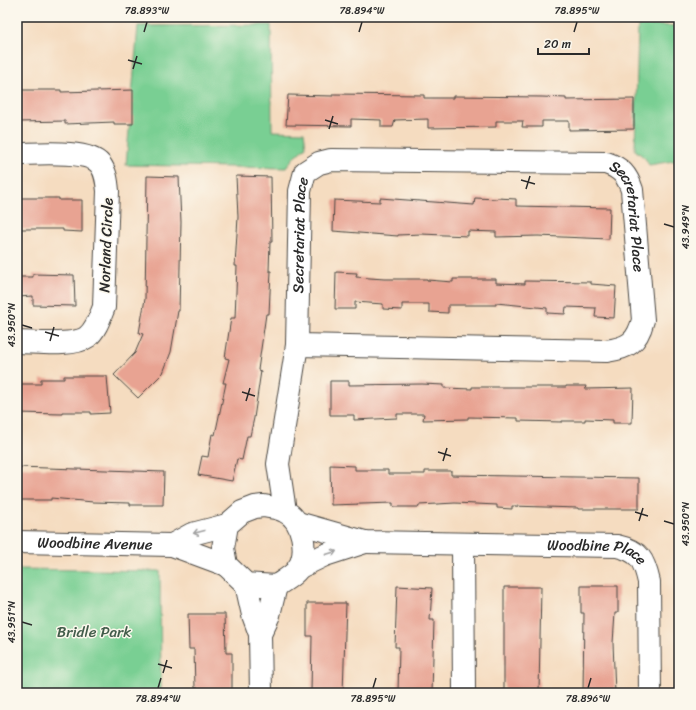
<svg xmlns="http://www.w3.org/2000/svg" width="696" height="710" viewBox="0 0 696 710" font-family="Sriracha,sans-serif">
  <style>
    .green { fill: #79cf93; stroke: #527d5f }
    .building { fill: #e8a392 }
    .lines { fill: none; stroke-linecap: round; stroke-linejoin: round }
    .minor-casing { stroke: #494641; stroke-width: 24 }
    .minor { stroke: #fff; stroke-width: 22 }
    .oneway { stroke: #a0a0a0 }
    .ticks { fill: none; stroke: #2b2b2b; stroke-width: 1.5 }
    .labels { text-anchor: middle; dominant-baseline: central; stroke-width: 3; stroke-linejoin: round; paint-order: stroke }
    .street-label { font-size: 15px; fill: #2b2b2b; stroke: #fbf7ec }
    .park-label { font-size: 15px; fill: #425c4a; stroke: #fbf7ec }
    .neatline { fill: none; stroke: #2b2b2b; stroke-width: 1.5 }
    .ticks-label { font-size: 10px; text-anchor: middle; fill: #2b2b2b }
  </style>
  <rect width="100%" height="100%" fill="#fbf7ec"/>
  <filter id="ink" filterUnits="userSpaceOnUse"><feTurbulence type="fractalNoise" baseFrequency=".025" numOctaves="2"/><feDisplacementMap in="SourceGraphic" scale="8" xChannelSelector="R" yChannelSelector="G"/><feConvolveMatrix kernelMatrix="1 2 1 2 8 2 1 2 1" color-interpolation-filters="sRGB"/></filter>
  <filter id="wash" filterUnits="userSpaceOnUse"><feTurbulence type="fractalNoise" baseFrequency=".012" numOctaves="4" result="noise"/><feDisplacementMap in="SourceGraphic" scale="16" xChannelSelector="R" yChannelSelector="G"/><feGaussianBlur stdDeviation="0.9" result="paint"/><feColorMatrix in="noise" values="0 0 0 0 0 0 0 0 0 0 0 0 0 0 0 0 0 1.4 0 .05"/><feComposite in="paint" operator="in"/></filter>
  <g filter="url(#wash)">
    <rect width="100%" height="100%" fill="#f5dcc0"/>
    <path class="green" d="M271,25L272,131L304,132L306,147L294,157L286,168L126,165L138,26Z
      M638,25L679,26V160L649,165L645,158L635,150Z
      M17,569L160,571L161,693H17Z"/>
    <g id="blocks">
      <path class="building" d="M19,90H61V92L133,90V124H114V122L65,124V121L19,122Z
        M333,94L424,95V98H453V96L542,97L566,98V100L634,99V129L569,130V121H542V127H522L523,121H496V127L428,128V119L395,120L393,127H381V120L351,119V126L286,125L288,95L333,96Z
        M147,176L179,177L181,222L179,311H178L171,352L163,373L138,398L114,375L135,353L143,334L139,333L145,299Z
        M236,176L271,177L272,242H270L269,271H271L269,314H266L258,370L261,371L254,418L250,436H247L242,460L237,459L232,481L198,475L202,456L208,457L212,434L215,435L226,383H223L229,359L225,358L231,318H235L237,266H235L238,217Z
        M17,198H59V200H82V232L63,231V229H17Z
        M380,198L474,205L475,198L497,199V198L516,199V206L610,208L609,239L538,236L496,237V232L468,231V236L421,234L398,235V236L333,231L334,200L380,202Z
        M336,272L357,273L356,277L384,279H427V280L453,282V279H496V283L525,284V281L591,282V284L616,286L614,318L595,317L596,308L566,307L565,314L547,313V308L496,303V305H448V313L429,312V304H402V310L383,309V304L355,302V309H335Z
        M33,274L74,275L75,306L33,305V296L17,297V277H33Z
        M64,376H107L110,413L91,414V412H62V414L18,413L17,384H41V379H64Z
        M330,381H349V385L422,384L444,385V388L472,389V387H566V386H586L585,389L633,388L632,423H613V420L585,419V421H562V422L518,421V418L468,417V419L423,420L424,414H397V418L354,420V415H330Z
        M330,465L355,466V470H388V474H425V471H451V475L639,478V509H578V508L512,506V509L497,508V505L455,503L419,505V507H393V503L331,505Z
        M18,467L164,472L163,505H130V503L93,502L51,498V500H18Z
        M397,586L432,588L430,620H434L432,693H398L399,647H395Z
        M581,586H618V613H615L613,643L615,693H583L584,613H581Z
        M504,587H541L539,693H504Z
        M307,603H346L343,693H311L312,636H307Z
        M188,614H225L226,653H232V693H198V688H195L194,649H189Z"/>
    </g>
  </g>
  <g filter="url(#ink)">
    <use href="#blocks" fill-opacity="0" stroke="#494641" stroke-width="1"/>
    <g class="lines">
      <g class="minor-casing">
        <g id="minor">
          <path d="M17,154C36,154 88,149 100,164C106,172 107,181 108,191L104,307C100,317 96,330 87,337C73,347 35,342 17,342"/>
          <path d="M263,506C270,507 278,508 284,511C303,519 309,552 298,569C293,576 283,581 276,586L246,584L226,565L223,548L227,525L242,512L255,507Z"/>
          <path id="s1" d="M285,511L278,464L297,345L300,191L305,172L319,163L331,160L606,163C621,168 627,175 632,190L643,320C637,343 628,348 606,351L297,345"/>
          <path id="s2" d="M298,523L365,542L617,546C640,551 644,560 649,582L650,693"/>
          <path id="s3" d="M17,542L172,545L226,565"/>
          <path d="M172,545L192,534L227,525"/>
          <path d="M463,545L464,693"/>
          <path d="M298,568L325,555L365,542"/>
          <path d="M246,584L253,615L260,634L261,693"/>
          <path d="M260,634L269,615L276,586"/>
        </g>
      </g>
      <use href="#minor" class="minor"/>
    </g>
    <defs><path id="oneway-shaft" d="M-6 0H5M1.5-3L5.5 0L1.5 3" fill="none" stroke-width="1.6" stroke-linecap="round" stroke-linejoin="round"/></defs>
    <g class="oneway">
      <use href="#oneway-shaft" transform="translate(199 532) rotate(166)"/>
      <use href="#oneway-shaft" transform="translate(331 553) rotate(-18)"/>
    </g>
  </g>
  <path class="ticks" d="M144,32L147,22M359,32L362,22M574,32L577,22M128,60L142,64M133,69L137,56M325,120L338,124M329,129L333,116M521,180L535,184M526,189L530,176M664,224L674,227M22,325L32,328M45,332L59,336M50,341L54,327M242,392L255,396M246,401L250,388M438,452L451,456M443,461L447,448M635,512L648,516M639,521L643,508M664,521L674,524M22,622L32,625M158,664L172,668M163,673L167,660M158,688L161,678M373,688L376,678M588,688L591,678"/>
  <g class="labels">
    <g class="street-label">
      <text stroke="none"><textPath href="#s1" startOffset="709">Secretariat Place</textPath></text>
      <text stroke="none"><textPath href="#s1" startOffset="278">Secretariat Place</textPath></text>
      <text transform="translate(106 245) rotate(-88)">Norland Circle</text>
      <text stroke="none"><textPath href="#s3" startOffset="78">Woodbine Avenue</textPath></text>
      <text stroke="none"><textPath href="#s2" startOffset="303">Woodbine Place</textPath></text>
    </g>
    <g class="park-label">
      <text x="94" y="632">Bridle Park</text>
    </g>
  </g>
  <rect width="696" height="710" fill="none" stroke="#fbf7ec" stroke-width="44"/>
  <path d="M538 48v6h51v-6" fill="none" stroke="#2b2b2b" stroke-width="2"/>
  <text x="544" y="48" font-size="12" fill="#2b2b2b" stroke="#fbf7ec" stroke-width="3" paint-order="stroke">20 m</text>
  <rect x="22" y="22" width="652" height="666" class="neatline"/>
  <g class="ticks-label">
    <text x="147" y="14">78.893°W</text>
    <text x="362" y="14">78.894°W</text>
    <text x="577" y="14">78.895°W</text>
    <text transform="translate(685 227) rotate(-90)" y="4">43.949°N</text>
    <text transform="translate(11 325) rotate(-90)" y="4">43.950°N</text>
    <text transform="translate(685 524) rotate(-90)" y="4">43.950°N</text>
    <text transform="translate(11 622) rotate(-90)" y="4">43.951°N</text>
    <text x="158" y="702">78.894°W</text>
    <text x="373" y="702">78.895°W</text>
    <text x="588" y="702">78.896°W</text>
  </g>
</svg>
